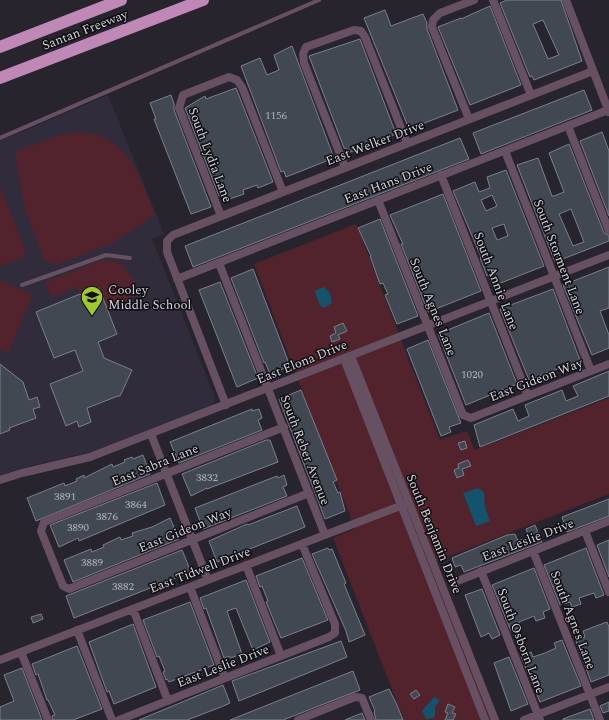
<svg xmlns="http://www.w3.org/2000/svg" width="609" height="720" viewBox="0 0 609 720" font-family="Spectral,serif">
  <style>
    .built { fill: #312c3c }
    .green { fill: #52222d }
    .water { fill: #13536b }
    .building { fill: #424852; stroke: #7b818c; fill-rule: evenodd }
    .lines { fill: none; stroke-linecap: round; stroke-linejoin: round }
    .lane { stroke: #675062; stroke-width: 4 }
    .street { stroke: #675062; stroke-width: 8 }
    .highway { stroke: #c088b6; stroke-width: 12 }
    .labels { text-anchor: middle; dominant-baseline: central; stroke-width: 3; stroke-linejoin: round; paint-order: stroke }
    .number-label { font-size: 11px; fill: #b2b2b9 }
    .street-label { font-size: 13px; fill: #d7d5db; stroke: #0f0e13 }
    .poi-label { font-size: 13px; fill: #d7d5db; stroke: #0f0e13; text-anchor: start }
  </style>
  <rect width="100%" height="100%" fill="#27242e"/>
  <path class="built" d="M108,95L164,234L152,239L214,395L215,401L210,406L94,451L25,467L0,476V141Z"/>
  <path class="green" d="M74,132C129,133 138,172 155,215L113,243L56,265L44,260L24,206L15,152L63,134Z
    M0,186L26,251L23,257L0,266Z
    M356,224L440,440L467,431L475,450L609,398V494L437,561L499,720H404L333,538L355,529L254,264Z
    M109,260L123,264L137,288C135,301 117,304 107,309L81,295L77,287L51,297L45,282L101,261Z
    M0,280L33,295L8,353L0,349Z"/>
  <path class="water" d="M324,287L330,293L332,303L324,308L321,307L315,293L316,290Z
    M478,488L484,492L485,507L490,521L476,526L463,493Z
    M434,697L440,700L435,707V716L433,718L426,719L422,711Z"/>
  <path class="building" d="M507,0H561L582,61L534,80L532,76L530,77L500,3ZM543,20L559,55L548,59L533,24Z
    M490,6L521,85L470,105L438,27L461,18V19Z
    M385,10L391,26L423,14L427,23V29L458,110L409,129L364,18Z
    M360,39L396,134L348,153L346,148H344L309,56Z
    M292,46L334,158L286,177L284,171L281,172L241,66L260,58L267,75L279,70L274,55Z
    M236,88L273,182L258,188L257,185L243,190L244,194L224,201L222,196H219L185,108L205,96L206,99Z
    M584,90L592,110L481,154L473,133Z
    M171,95L174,104V110L211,207L191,214L154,119H156L150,103Z
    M602,132L609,151V216L580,141Z
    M460,138L469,159L193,267L185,246Z
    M569,144L604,233L609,236V241L555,262L517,165L538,158L552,196H554L564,192L549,153ZM571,209L584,242L573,246L559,214Z
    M506,170L544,266L493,286L488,275L487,276L480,258L481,257L453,191L475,182L479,192L490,188L487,177ZM492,195L497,206L486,211L481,200ZM504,224L508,236L497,240L492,228Z
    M443,194L481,291L428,312L401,244H403L390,215Z
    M380,219L418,316L397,324L385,295L388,294L383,283L380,284L370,256H371L358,228Z
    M609,267V308L600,311L609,335V348L592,355L563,285Z
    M253,269L290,366L270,374L265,362L264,363L231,278Z
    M220,282L258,378L237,387L199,290Z
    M99,288L117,334L98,342L104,358L132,370L120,396H118L87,408L91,422L79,427L77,421L66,426L50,384L83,371L75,350L54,358L36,312L80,294L81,295Z
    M553,289L580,360L529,380L500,309Z
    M489,313L517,384L466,405L438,334Z
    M343,323L347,331L338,335L340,339L332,342L330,336L336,333L334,327Z
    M428,340L461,423L449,427L451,432L441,436L407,349Z
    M0,364L23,382L29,400L37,397L40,407L33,409L36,418L9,428L10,430L0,434Z
    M609,371V396L480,447L474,425L513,409L518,421L529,416L525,405L562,390L566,401L578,396L573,386Z
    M301,390L337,480L333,482L338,493L340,492L345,511L325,519L279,399Z
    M252,409V411L259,409L262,418L258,420L262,430L179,463L170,442Z
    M266,440H270L278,462L207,489V488L191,496L182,474Z
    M465,441L467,448L461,450L458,443Z
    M143,455L150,474L36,521L27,498L64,483L65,486L77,481L76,479L84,475V478L112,464L113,467L125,462L124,460L132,457L133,459Z
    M468,460L471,466L462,469L464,475L457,478L454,470L459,468L458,464Z
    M284,475L287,485L283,487L287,496L203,529L195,508L277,476L278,478Z
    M157,483L165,505L79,541L78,538L59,547L50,525Z
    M609,499V516L567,532L562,517Z
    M297,506L305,527L217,562L209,541L247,524L248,525Z
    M170,518L179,539L73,582L64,560L91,549L92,552L104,547L103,545L120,537L121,540L133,536L132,533L152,527Z
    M535,525L542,542L464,572L461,565L455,567L452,558L507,535L515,534L518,541L529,537L526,529Z
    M609,540V577L597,545Z
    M328,548L329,550L332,549L346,583L344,584L365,635L349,642L346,631L312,554Z
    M586,548L604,595L596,598L594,593L579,598L581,604L572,607L570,602L560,605L544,565Z
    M182,550L191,572L74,618L66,596Z
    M302,558L328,620L281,638L266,602L268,601L262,586L260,587L256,576Z
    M534,568L550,609L543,612L545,618L536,621L534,616L519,622L521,627L511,631L492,585Z
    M246,580L270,642L253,650L236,608L227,611L242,654L230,658L229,656L224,658L206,608L204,609L200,598Z
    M482,589L500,635L492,639L489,633L481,637L465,595Z
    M190,602L214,665L169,682L167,679L166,680L163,672L165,671L159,656L157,657L143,620Z
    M41,614L43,619L33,623L31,617Z
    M607,622L609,627V675L591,682L576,641L585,637L583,631Z
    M133,624L156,687L114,704L109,691L107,692L89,642Z
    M562,640L581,686L540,702L521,656L531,652L533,657L545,653L556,648L554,643Z
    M341,641L347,657L239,701L232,681Z
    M77,646L102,709L73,720H53L52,716L55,715L48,700H47L38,674L36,675L32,664Z
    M509,657L528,704L511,711L494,663Z
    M22,668L42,720H0V707L14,701L4,675Z
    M353,671L360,690L283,720H230Z
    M223,685L230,703L221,707L187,720H139Z
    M389,689L396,703L403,720H376L374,712L375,711L369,697Z
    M416,690L420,695L414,699L410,694Z
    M609,702V711L603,713L600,706Z
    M448,704L455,707L452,713L456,714L453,720H445L448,713L445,712Z
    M590,709L594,720H563V719Z
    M362,713L365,720H345Z"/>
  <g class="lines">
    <path class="lane" d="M0,138L319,0
      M22,285L106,255L130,258"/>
    <path class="street" d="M493,0L531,95
      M566,0L609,112
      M469,119L432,27L433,20L440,13L474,0
      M568,126L609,231
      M505,151L591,371
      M345,167L304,63L303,54L306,47L354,30L361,31L365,37L407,143
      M441,175L528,396
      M378,200L463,415L471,418L609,364
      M221,216L179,108L183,95L229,77L237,80L242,87L283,192
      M219,263L325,535
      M177,279L608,110
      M351,356L495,720
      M344,359L485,720
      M226,405L167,252V241L173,235L593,71
      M284,427L44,522L41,531L63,586L69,589L309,493
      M151,434L208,580
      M0,480L22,473L90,457L609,255
      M585,531L609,592
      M533,551L600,720
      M246,565L281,656
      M481,571L540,720
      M455,582L609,521
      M190,587L225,678
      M133,609L168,701
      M77,630L112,720
      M21,652L48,720
      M0,660L408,503
      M119,720L329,637L335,633V624L302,544
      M298,720L355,697L362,698L371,720
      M524,720L609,687"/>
    <path class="highway" d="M0,47L121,0
      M0,78L203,0"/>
  </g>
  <defs>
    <g id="school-pin" transform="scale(1.15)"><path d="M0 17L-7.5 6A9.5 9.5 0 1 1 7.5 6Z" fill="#a0c92b" stroke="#0f0e13"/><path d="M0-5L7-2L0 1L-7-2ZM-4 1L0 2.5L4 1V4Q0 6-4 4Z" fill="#111"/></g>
  </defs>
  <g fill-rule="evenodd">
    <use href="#school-pin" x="92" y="297"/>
  </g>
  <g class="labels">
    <g class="number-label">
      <text x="276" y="115">1156</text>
      <text x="472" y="374">1020</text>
      <text x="207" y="477">3832</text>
      <text x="65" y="496">3891</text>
      <text x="136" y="504">3864</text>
      <text x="107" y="516">3876</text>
      <text x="78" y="527">3890</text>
      <text x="92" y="562">3889</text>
      <text x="123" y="586">3882</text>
    </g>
    <g class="street-label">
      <text transform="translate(85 30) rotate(-21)">Santan Freeway</text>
      <text transform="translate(375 143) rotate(-21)">East Welker Drive</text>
      <text transform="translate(210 155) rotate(69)">South Lydia Lane</text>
      <text transform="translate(388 183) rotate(-21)">East Hans Drive</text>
      <text transform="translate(559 257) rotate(69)">South Storment Lane</text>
      <text transform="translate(496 281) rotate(69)">South Annie Lane</text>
      <text transform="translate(433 307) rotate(68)">South Agnes Lane</text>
      <text transform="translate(302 362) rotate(-22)">East Elona Drive</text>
      <text transform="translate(536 380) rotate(-21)">East Gideon Way</text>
      <text transform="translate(305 450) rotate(69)">South Reber Avenue</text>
      <text transform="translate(155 465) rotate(-22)">East Sabra Lane</text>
      <text transform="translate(185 530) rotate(-22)">East Gideon Way</text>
      <text transform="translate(434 534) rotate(68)">South Benjamin Drive</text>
      <text transform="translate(528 540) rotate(-21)">East Leslie Drive</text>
      <text transform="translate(200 570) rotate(-21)">East Tidwell Drive</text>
      <text transform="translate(573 620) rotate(69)">South Agnes Lane</text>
      <text transform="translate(521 641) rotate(69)">South Osborn Lane</text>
      <text transform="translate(223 666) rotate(-21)">East Leslie Drive</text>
    </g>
    <g class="poi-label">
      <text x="108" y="290">Cooley<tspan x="108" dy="15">Middle School</tspan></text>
    </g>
  </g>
</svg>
